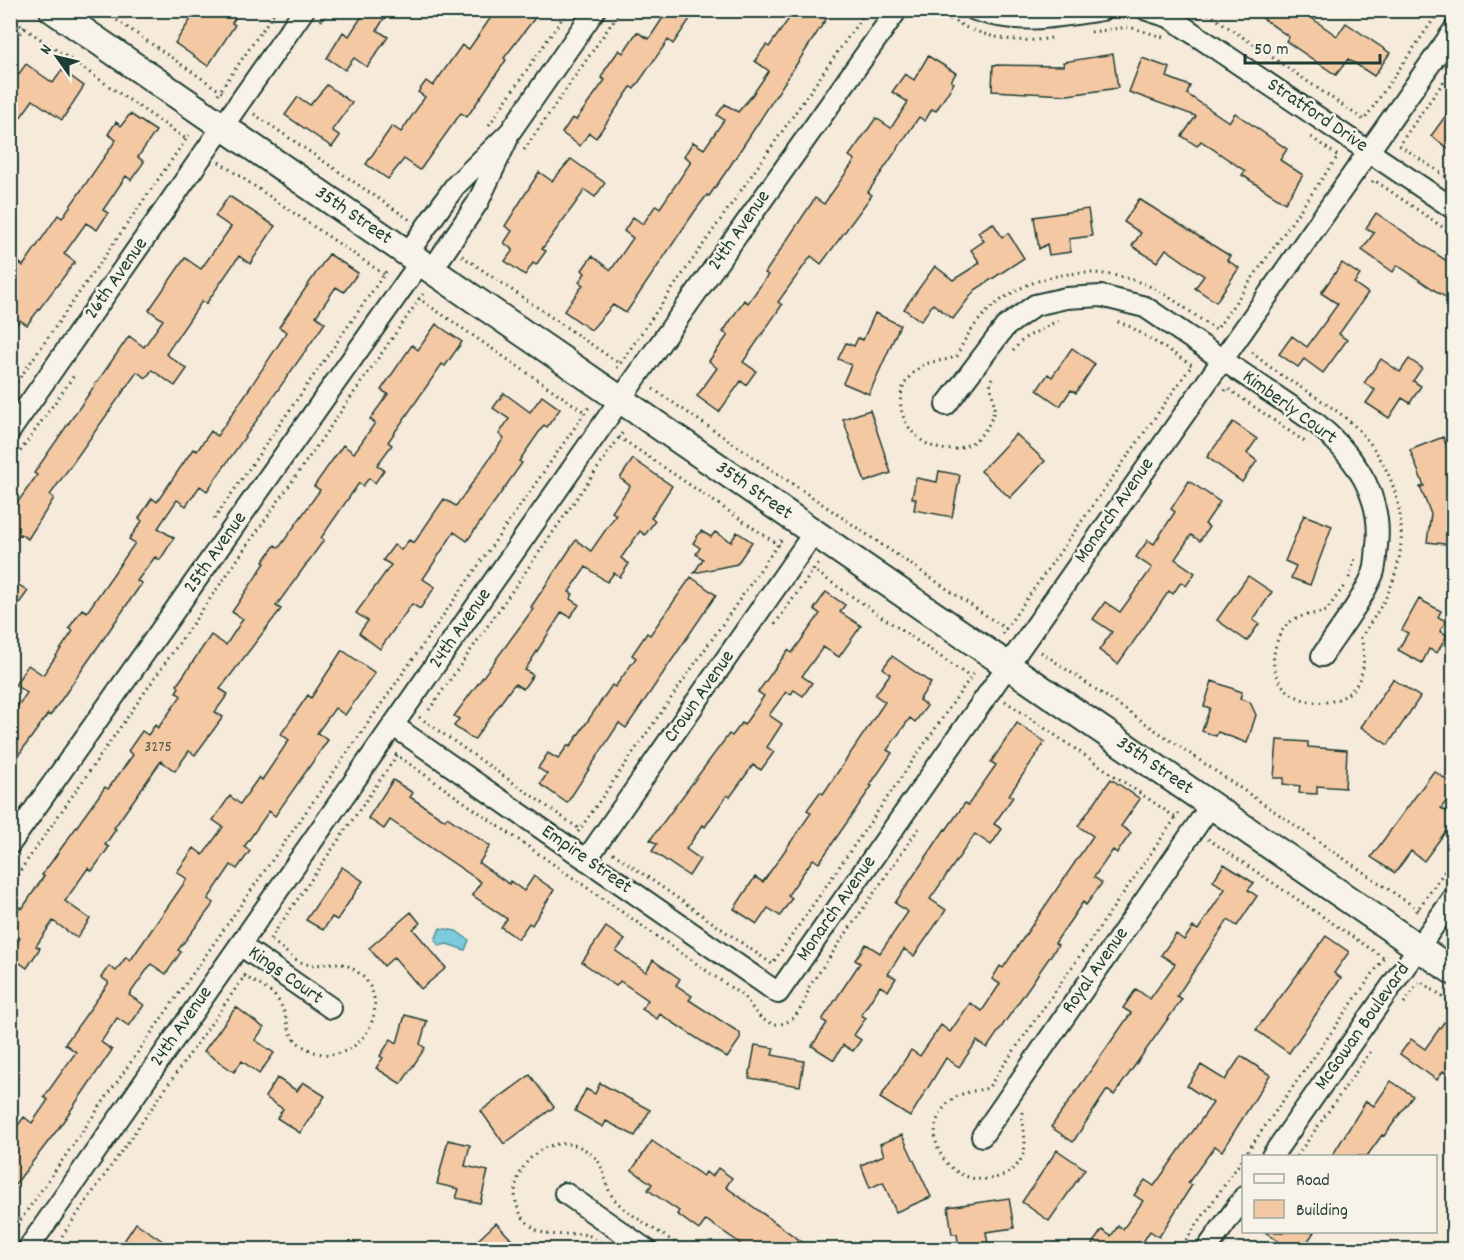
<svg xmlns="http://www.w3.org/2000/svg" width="1464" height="1260" viewBox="0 0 1464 1260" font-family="Dekko,sans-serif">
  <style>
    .water { fill: #7ccadb; stroke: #579298; stroke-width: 1.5 }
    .building { fill: #f4c8a3; stroke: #1f3d34; stroke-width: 1.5 }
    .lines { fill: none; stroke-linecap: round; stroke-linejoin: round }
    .minor-casing { stroke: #1f3d34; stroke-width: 24 }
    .tertiary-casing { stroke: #1f3d34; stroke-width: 30 }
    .path { stroke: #1f3d34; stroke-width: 3; stroke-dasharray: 1.5 4.5; stroke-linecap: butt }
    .minor { stroke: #f7f3e8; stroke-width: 20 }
    .tertiary { stroke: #f7f3e8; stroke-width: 26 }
    .labels { text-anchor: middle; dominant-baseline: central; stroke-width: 5; stroke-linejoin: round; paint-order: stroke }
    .number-label { font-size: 16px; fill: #546050 }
    .street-label { font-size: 20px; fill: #1f3d34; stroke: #f7f3e8 }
  </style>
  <rect width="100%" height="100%" fill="#f6eada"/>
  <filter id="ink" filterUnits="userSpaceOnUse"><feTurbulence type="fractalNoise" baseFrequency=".0167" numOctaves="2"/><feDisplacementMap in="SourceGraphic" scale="12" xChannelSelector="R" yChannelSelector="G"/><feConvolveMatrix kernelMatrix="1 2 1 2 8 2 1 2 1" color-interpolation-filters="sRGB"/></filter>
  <g filter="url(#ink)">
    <path class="water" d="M440,928L456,931L469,940L465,950L447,944L439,946L435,940Z"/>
    <path class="building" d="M197,10H240L232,23L235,25L208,66L175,43Z
      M366,10H389L377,30L388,37L367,67L354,58L345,70L327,58L343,32L349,36Z
      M496,10H541L504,58L506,60L467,117L461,113L420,170L404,159L388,179L366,164L392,126L401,132L425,97L418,92L426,81L433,86L462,45L469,49Z
      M668,10H696L673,44L668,40L634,89L631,87L596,138L589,133L580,146L562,133L572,118L576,120L605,80L601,78L605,70L619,50L623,53L637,32L649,39Z
      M795,10H832L728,169L709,196L707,195L695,211L626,313L613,305L591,330L564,311L583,285L579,282L585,273L582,270L592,256L611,270L633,238L624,231L633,217L643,224L656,205L660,208L691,162L684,156L693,142L704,149L724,120L717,115L725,104L738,112L753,94L769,71L755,61L766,45L769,47Z
      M1251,10H1300L1337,36L1346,23L1390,53L1374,76L1348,59L1336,75L1286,41L1289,37Z
      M1113,54L1118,88L1068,95L992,91L993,65L1064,66L1063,62Z
      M928,56L956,73L951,81L954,83L936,111L932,109L925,121L919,117L868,192L872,195L821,264L811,256L778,302L782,305L743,362L756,371L746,385L741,381L719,412L697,396L717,368L709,361L728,335L723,332L744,300L748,303L768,275L765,273L815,198L824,204L855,160L849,156L876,118L891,128L908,102L892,92L905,74L914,80Z
      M1142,58L1170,68L1167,77L1190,86L1187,94L1229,122L1235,113L1287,149L1280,160L1303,175L1285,203L1242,175L1245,171L1201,141L1197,146L1182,136L1196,116L1129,92Z
      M26,64L53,83L62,70L84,86L62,120L33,100L10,132V86Z
      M327,85L352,103L332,130L340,136L332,147L285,115L298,97L310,105Z
      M1454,104V152L1431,136Z
      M130,114L156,131L138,157L144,162L131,180L126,176L103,210L108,213L97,230L86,223L64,254L75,262L27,325L20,320L10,332V277L20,263L23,266L58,215L62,218L116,140L108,134L116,122L121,126Z
      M571,159L605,183L595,197L585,190L542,249L546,251L536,265L533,263L525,275L505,261L513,250L504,243L512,231L505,226L539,172L552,181Z
      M229,196L275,226L250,264L239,256L206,304L202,301L166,354L187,369L175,386L152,370L146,378L137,372L50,495L54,498L28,539L20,534L10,548V513L37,475L34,473L129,336L144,347L163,320L149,310L185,258L201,269L231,227L215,216Z
      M1139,199L1230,256L1227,260L1239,268L1216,302L1195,288L1204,276L1166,249L1157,262L1132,246L1141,233L1124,222Z
      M1088,209L1092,236L1069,239L1071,252L1049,255L1047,244L1039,249L1034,217Z
      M1376,213L1454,266V303L1397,265L1393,272L1362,250L1374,233L1366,228Z
      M993,223L1002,237L1008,233L1024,258L975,290L953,319L933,304L921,321L904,309L935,266L953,280L980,263L971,250L984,241L978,232Z
      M329,254L358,273L344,292L336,287L316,316L325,323L207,491L200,486L186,506L177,500L158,528L174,538L160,560L155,557L137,581L142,583L50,716L48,714L10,767V717L27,693L15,685L28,665L43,675L73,631L69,628L82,609L87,612L135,543L129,539L142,521L139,518L152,498L157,502L193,449L197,451L211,431L217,436L239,404L287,332L279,327Z
      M1342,263L1360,275L1354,283L1368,293L1339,334L1347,340L1323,373L1304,359L1298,367L1279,354L1292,336L1307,347L1338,304L1321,293Z
      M875,313L900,325L869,394L843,383L851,365L838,359L846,343L854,346L858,338L863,340Z
      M436,324L462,342L445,366L442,364L388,442L392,445L377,465L384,470L375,483L369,478L363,486L359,483L321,538L324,540L276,606L281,609L220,689L228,694L215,712L223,717L195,755L189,751L175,771L161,761L114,828L116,829L105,845L109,847L92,871L88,868L65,901L90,919L77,938L53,921L36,946L40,948L27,968L10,956L20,938L10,932V921L20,907L22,909L44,876L42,875L105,787L108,789L133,755L128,751L142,731L148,735L155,725L158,728L181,696L176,692L179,687L177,685L211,635L226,645L243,619L232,612L265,563L263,562L275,545L279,548L320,490L314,486L343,445L354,453L375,423L370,419L388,394L381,390L412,345L418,350Z
      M1072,348L1095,364L1076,393L1071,390L1060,406L1037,390L1048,374L1052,377Z
      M1381,359L1400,372L1409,359L1422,368L1413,381L1421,386L1410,403L1402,398L1389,418L1366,403L1375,390L1364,383Z
      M504,393L530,412L542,396L560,409L547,427L544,425L519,461L522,463L467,541L454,532L423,579L435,587L420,609L412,604L380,649L359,633L368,621L356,613L391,565L383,560L394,545L401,550L409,540L414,543L444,499L456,506L504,438L499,434L509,419L493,408Z
      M870,410L891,473L865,482L843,419Z
      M1233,422L1257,439L1247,453L1257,461L1242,482L1207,457Z
      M1016,434L1045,461L1010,498L981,471Z
      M1443,437L1454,464V545L1427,542L1431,514L1420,487L1424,486L1410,450Z
      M633,459L672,486L651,518L655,521L645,535L640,531L621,558L629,564L620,577L614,573L607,582L586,567L569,592L573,594L570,599L579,605L570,617L562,612L525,670L533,675L523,689L515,684L512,687L474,740L454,726L459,719L454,716L533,609L531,607L576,540L591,551L616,515L612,512L630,486L620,478Z
      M939,471L960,475L952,517L914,510L916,499L912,498L916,478L937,482Z
      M1189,481L1220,502L1205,524L1209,527L1200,541L1191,535L1175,559L1195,573L1186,586L1181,582L1173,594L1169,591L1118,664L1099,650L1112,632L1093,619L1105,602L1120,612L1152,568L1136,557L1148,540L1154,544L1175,512L1171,509Z
      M1304,515L1332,526L1310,585L1291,578L1296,566L1285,561Z
      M701,531L711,537L715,532L731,542L737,532L752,542L737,564L694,573L703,559L696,554L700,548L693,543Z
      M1248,576L1272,592L1253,620L1259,624L1247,641L1217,620Z
      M691,577L716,595L626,728L619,723L567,803L540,784L547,774L538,768L548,753L558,759L568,745L570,747L612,685L615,687L636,658L632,655L647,633L650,635Z
      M10,579L28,591L10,616Z
      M826,592L845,605L840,612L861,626L839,657L823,647L802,676L812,683L803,696L794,690L791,694L786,692L769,715L782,724L767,747L774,752L761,770L753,765L730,797L727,795L705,827L703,825L686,849L700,859L689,876L652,851L657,844L650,840L729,734L732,736L742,723L744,725L764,696L758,692L788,650L792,653L820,614L814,609Z
      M1419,599L1441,611L1438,617L1446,621L1440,631L1447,635L1437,653L1429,649L1422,663L1398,650L1408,633L1402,630Z
      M342,650L375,673L345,715L335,708L317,733L328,740L275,816L269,811L244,847L250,851L237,869L231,865L208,899L214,903L178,950L181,952L166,974L151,964L129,995L144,1005L129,1026L117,1018L101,1042L112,1050L58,1129L10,1191V1136L24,1117L32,1123L48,1100L44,1097L76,1052L65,1044L108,984V982L101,977L109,966L116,971L126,957L130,961L187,879L177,872L194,848L203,855L223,827L213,820L230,796L240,804L259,777L262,780L289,740L281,734L308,695L311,698Z
      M892,656L931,683L919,700L927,706L915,722L910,718L887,750L892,753L870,785L872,786L819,863L813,859L788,895L792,898L780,916L768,908L757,924L734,909L755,877L763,882L811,813L807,810L820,792L823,794L885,702L875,695L890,674L883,668Z
      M1393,679L1420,697L1388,745L1361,727Z
      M1212,681L1242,692L1240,699L1250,702L1256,715L1247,743L1218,732L1216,736L1202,731L1210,708L1204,706Z
      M1017,723L1045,742L1009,795L1013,797L994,824L1002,829L991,845L975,834L930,899L946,910L914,956L904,949L888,974L896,978L888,991L880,986L861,1015L866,1018L854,1035L861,1040L853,1051L843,1045L834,1060L812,1046L827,1023L822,1020L860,963L855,960L866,944L880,953L908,912L895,903L945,829L946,830L965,803L968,805L996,765L991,762Z
      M1277,740L1308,742V747L1347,750L1345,788L1317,786V794L1299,793L1300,786L1283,784L1284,778H1274Z
      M1434,771L1454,785V791L1441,808L1454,817V820L1424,861L1411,851L1395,873L1371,857Z
      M1111,779L1140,799L1121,826L1131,833L1117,853L1113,850L1094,877L1102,883L1086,905L1083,902L1055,943L1058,945L987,1048L977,1041L959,1067L946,1058L910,1117L880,1098L911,1050L920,1056L941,1025L950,1032L970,1003L982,1011L1000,984L992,979L1000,966L1003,968L1093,836L1078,826Z
      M393,780L413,793L410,797L445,820L447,817L490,846L479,863L509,884L510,881L524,891L534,876L554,890L532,925L529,923L518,939L501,927L507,919L472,895L481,882L390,820L384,829L368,818Z
      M1224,864L1254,883L1248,890L1257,896L1237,926L1228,920L1177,996L1182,999L1114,1095L1107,1090L1073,1142L1051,1127L1131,1013L1123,1008L1136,989L1150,999L1175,964L1161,955L1176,934L1184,940L1193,927L1198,930L1225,889L1213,881Z
      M342,867L363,881L337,920L332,917L323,930L306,920Z
      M411,912L420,923L413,929L446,968L421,989L394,957L384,966L369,948Z
      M606,927L625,940L616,951L646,972L653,960L680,979L676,985L692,996L689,1000L740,1033V1039L727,1058L660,1014L657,1019L642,1009L648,1000L620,981L616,986L582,962Z
      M1326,936L1349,952L1334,973L1341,978L1289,1053L1256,1030Z
      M236,1007L264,1028L255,1040L274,1053L259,1074L242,1061L234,1072L204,1051Z
      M405,1015L427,1021L420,1044L425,1048L401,1084L376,1068L383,1058L380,1056L391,1039L397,1043Z
      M1444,1022L1454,1029V1078L1443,1071L1437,1080L1400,1054L1411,1039L1425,1049Z
      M755,1045L774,1048L772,1055L804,1061L800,1086L749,1078Z
      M1241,1056L1270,1075L1222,1151L1215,1146L1188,1183L1192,1185L1159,1237L1150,1231L1138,1250H1099L1092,1244L1102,1230L1111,1236L1118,1226L1123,1229L1143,1201L1134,1195L1145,1180L1154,1186L1213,1103L1187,1086L1201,1065L1225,1080Z
      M530,1075L554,1107L504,1144L481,1111Z
      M277,1078L297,1091L303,1082L325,1096L300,1133L277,1118L283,1109L265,1097Z
      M1391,1081L1413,1096L1384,1136L1382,1135L1367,1156H1332L1366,1101L1374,1106Z
      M600,1083L650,1110L635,1136L606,1121L603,1127L575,1111L586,1089L595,1094Z
      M902,1135L931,1197L896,1212L883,1182L870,1188L861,1165L884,1155L880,1144Z
      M448,1140L470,1145L465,1166L488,1171L480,1203L456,1198L459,1189L437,1184Z
      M652,1141L703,1176L706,1172L712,1177L718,1168L732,1178L726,1187L813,1250H735L740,1243L706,1220L699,1230L677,1214L679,1211L648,1190L652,1184L632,1170Z
      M1057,1150L1085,1169L1049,1221L1022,1202Z
      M1009,1198L1014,1228L986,1232L989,1250H959L957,1234H952L948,1207Z
      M136,1223L176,1250H118Z
      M496,1223L521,1250H485L477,1241Z
      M1265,1232H1314L1302,1250H1291Z"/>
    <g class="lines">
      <g class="minor-casing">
        <path id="minor" d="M975,10C1018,25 1058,17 1102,10
          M1147,10L1169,17L1454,209
          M408,253L455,186L510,132L595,10
          M432,270L478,202L507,140
          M946,405L1005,327L1035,305L1066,298L1101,296L1145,307L1317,424C1354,455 1383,495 1377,546C1376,555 1376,566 1373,574C1360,604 1340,629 1322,656
          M10,431L304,10
          M394,726L778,993L1454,30
          M10,844L421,261
          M586,860L813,534
          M240,945L331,1008
          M982,1136L1211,805
          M1272,1156L1454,897
          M565,1193L647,1250
          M27,1250L620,400L897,10
          M1206,1250L1244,1197"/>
      </g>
      <g class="tertiary-casing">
        <g id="tertiary">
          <path id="s1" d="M53,10L1454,972"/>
        </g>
      </g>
      <path class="path" d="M102,10L223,93
        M934,10L967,28
        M1203,10L1364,120L1440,10
        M321,21L328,10
        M20,25L186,139
        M973,30C998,40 1025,43 1051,38
        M1091,32L1129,27L1163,37
        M10,48L27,24
        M1454,67L1399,145L1454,182
        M218,94L276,10
        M254,114L410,220
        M489,125L568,10
        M524,150L621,10
        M219,162L385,275
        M1372,182L1374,180L1454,235
        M462,256L620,364
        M418,298L586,413
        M1013,351L1023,339L1059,320
        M1252,352C1276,375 1311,392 1338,412C1389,449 1415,517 1394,578C1387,600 1373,618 1361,638C1383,728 1259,716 1275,649C1277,639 1282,628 1290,622C1300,614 1314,615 1326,611L1344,586
        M617,368L867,10
        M992,378L990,381C991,389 993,397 994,404C995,416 987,429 979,437C934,478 872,409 915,371C930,358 942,363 957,356C987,282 1076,255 1147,285C1171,296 1194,315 1216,330L1338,156L1308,135
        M653,389L1006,629
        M1225,391L1227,388L1308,444
        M10,392L189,135
        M619,437L780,546
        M10,466L75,374
        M214,519L387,270
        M812,569L970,677
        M1349,578L1356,555
        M775,624L820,561
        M1002,634L1192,365L1131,327L1116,321
        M1041,652L1419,910
        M1005,701L1175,817
        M429,710L623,432
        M419,717L581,830
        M395,754L743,996C750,1003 754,1012 761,1018C787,1037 805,1008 809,987L919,828
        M578,832L783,537
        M1208,839L1384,958
        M613,853L772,964L975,671
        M10,885L423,294
        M1416,912L1454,858
        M270,939L398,754
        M244,976C254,982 271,990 278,1000C292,1021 282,1038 312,1051C358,1070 397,1006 360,974C335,953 325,970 303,963C292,959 280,946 270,939
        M1404,1003L1420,981L1454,1005
        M1023,1112C1021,1127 1029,1141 1022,1157C1018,1167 1008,1174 998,1177C948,1192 912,1130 953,1099C964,1091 976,1091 988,1088L1181,810
        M1244,1156L1386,955
        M1297,1156L1370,1052
        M10,1235L589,407
        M62,1236L248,971
        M610,1250C603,1245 595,1237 587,1235C566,1230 549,1242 530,1225C491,1192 536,1126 582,1148C611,1163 600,1183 615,1200C629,1216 667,1236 686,1250
        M1179,1250L1244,1157"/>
      <use href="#minor" class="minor"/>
      <use href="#tertiary" class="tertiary"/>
    </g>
  </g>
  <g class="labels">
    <g class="number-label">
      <text x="158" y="747">3275</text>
    </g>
    <g class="street-label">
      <text transform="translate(1317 116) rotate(34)">Stratford Drive</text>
      <text stroke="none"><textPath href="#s1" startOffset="364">35th Street</textPath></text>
      <text transform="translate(740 231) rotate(-55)">24th Avenue</text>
      <text transform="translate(117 279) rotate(-55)">26th Avenue</text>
      <text transform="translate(1289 408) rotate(36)">Kimberly Court</text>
      <text stroke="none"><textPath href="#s1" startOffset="850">35th Street</textPath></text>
      <text transform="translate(1115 511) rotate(-55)">Monarch Avenue</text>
      <text transform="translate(216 553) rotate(-55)">25th Avenue</text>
      <text transform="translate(461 629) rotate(-55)">24th Avenue</text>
      <text transform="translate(700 697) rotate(-55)">Crown Avenue</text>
      <text stroke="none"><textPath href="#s1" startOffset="1336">35th Street</textPath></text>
      <text transform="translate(586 860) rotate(35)">Empire Street</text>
      <text transform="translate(837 909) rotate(-55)">Monarch Avenue</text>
      <text transform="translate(1096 971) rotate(-55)">Royal Avenue</text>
      <text transform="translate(285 976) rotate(35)">Kings Court</text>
      <text transform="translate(182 1027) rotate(-55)">24th Avenue</text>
      <text transform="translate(1363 1027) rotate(-55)">McGowan Boulevard</text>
    </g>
  </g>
  <rect width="1464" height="1260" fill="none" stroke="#f7f3e8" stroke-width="36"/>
  <rect x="18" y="18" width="1428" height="1224" fill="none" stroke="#1f3d34" stroke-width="2" filter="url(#ink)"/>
  <rect x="1242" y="1155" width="195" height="78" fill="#f7f3e8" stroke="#a1aaa0" stroke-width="1.5"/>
  <rect x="1254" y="1174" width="30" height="9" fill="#f7f3e8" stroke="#a1aaa0" stroke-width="1.5"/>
  <text x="1296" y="1185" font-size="18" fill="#1f3d34">Road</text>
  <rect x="1254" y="1200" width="30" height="18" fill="#f4c8a3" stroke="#a1aaa0" stroke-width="1.5"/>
  <text x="1296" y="1215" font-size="18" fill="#1f3d34">Building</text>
  <g transform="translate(57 57) rotate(304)" stroke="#f7f3e8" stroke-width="4.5" paint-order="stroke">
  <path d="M0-4.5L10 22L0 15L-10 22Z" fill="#1f3d34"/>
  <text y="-9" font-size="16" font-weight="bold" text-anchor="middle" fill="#1f3d34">N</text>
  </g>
  <path d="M1245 54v9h135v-9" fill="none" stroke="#1f3d34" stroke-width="3"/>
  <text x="1254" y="54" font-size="18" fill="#1f3d34" stroke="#f7f3e8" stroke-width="4.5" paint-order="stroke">50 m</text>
</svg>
